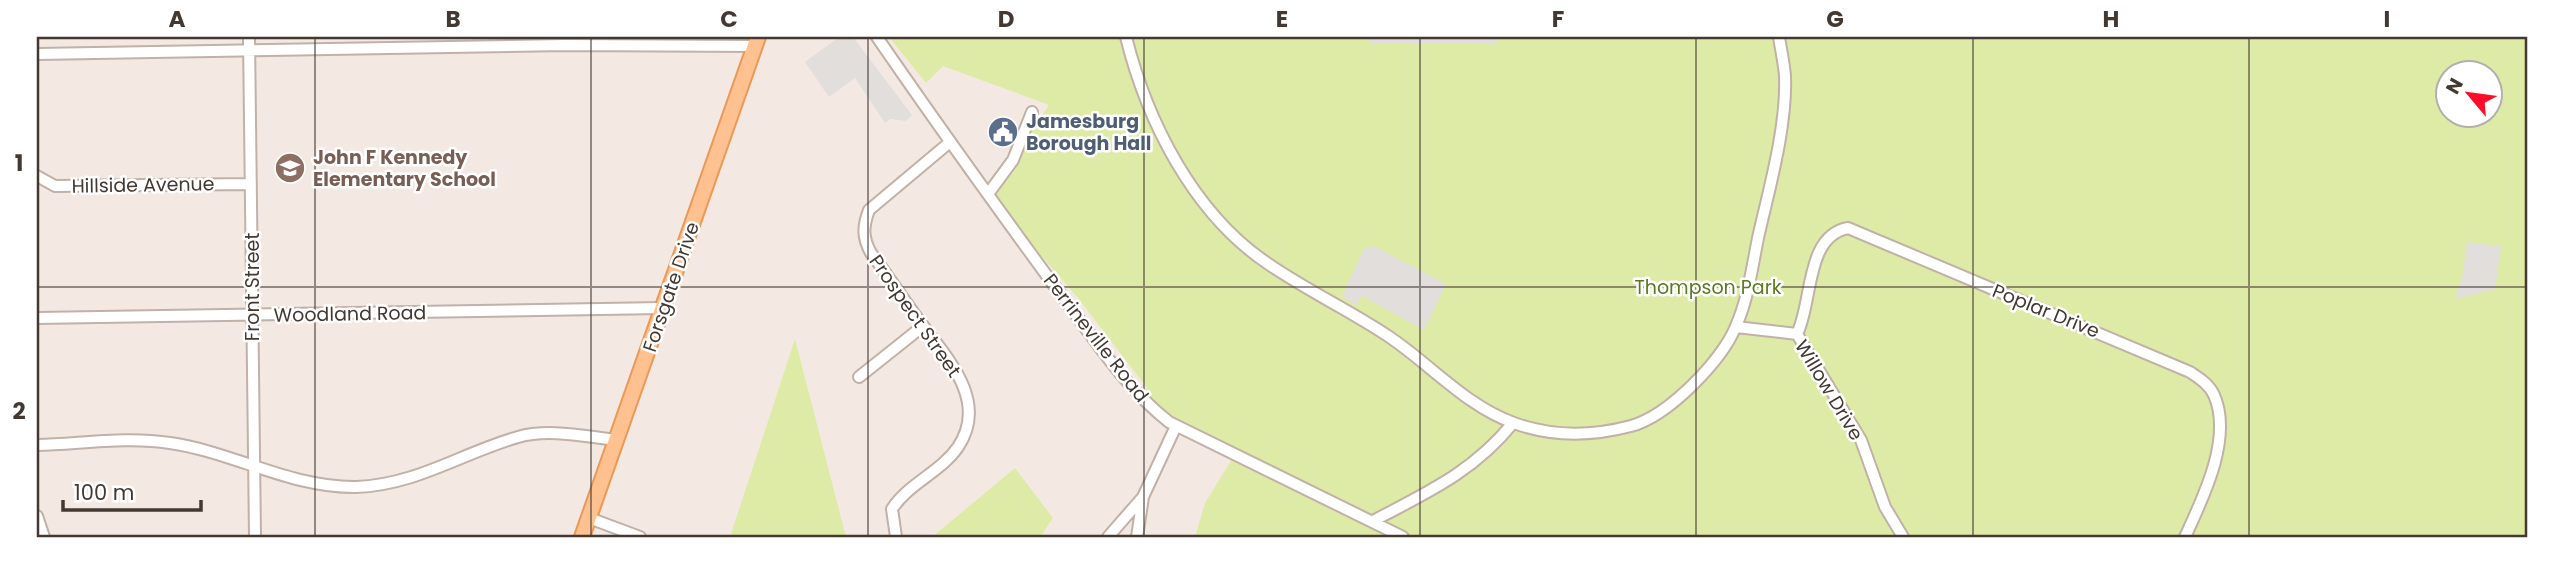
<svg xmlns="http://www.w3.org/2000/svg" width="2564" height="574" viewBox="0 0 2564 574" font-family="Poppins,sans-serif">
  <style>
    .green { fill: #deeba7; fill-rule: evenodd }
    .parking { fill: #e2dedb }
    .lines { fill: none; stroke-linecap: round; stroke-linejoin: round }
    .minor-casing { stroke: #c1b1a7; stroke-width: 14 }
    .major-casing { stroke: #ec9856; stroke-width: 18 }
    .minor { stroke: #fff; stroke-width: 10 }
    .major { stroke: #ffc18f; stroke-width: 14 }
    .grid { fill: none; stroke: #443832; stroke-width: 2; stroke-opacity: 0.55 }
    .labels { text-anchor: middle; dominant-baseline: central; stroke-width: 5; stroke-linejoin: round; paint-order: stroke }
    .service-label { font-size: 19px; font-weight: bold; fill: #4e5e75; stroke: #fff; text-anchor: start }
    .education-label { font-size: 19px; font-weight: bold; fill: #785e54; stroke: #fff; text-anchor: start }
    .street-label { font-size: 19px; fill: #443832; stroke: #fff }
    .park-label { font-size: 19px; fill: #5a7a22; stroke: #fff }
    .neatline { fill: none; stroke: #443832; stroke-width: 2.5 }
    .grid-label { font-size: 23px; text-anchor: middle; font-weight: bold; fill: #443832 }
  </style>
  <rect width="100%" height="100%" fill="#f3e9e2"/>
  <path class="green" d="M889,37H2527V537H1195L1205,503L1235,454L1176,426L1144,391L1147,388L1077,297L988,194L1049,105L943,66L926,83ZM2448,74H2490V116H2448Z
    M795,339L846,537H730Z
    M1015,468L1053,518L1040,537H932Z"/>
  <path class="parking" d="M839,37H853L912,115L906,121L891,119L885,123L855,78L829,97L805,62Z
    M1369,37H1496L1497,44L1369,43Z
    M2467,242L2501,246L2495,289L2455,299L2462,278Z
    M1374,246L1446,284L1424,330L1362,296L1356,306L1342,296L1364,248Z"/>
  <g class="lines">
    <g class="minor-casing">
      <path id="minor" d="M249,37L255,537
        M877,37C934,120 993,202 1053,284C1089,331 1122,385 1169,422L1403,537
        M1126,37C1147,121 1193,213 1267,263C1306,290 1349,310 1388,336C1430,364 1466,406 1514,423C1552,437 1593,436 1631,426C1668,416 1722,361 1736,326C1748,299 1752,268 1758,238C1769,189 1787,127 1785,76C1784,63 1781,50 1779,37
        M37,54L565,45L755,46
        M37,176L55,186L251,184
        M988,194L1013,160L1032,112
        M37,318L663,308
        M1736,327L1797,334L1861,440L1885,507L1903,537
        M1797,334C1813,302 1805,236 1848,228L2190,372C2199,378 2209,384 2214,395C2233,438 2203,498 2185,537
        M859,377L923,326
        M37,445C80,444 127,436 170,443C233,452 291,488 356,487C416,485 462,453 518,437C549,428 587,437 618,440
        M37,516L44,537
        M589,518L640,537
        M1373,521C1428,492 1473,472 1513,423
        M896,537L892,509C909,483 941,472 958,447C989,401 947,358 921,323C904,300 888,276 871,253C862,237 863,226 869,210L950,142
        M1108,537L1143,497L1176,426
        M1137,537L1143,497"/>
    </g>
    <g class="major-casing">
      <path id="major" d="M582,537L758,37"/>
    </g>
    <use href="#minor" class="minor"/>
    <use href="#major" class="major"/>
  </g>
  <path class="grid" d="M315,37V537M591,37V537M868,37V537M1144,37V537M1420,37V537M1696,37V537M1973,37V537M2249,37V537M37,287H2527"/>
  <defs>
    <g id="civic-disc" transform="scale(1.575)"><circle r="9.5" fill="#5c6f8a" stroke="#fff"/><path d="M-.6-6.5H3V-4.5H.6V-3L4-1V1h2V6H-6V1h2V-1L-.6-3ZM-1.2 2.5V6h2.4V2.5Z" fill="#fff"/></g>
    <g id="school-disc" transform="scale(1.575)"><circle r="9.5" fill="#8d6e63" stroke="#fff"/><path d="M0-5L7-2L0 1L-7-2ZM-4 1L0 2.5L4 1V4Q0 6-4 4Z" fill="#fff"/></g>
  </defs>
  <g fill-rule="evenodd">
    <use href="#civic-disc" x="1003" y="132"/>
    <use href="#school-disc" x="290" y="168"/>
  </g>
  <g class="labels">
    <g class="service-label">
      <text x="1026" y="121">Jamesburg<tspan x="1026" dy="22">Borough Hall</tspan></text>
    </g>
    <g class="education-label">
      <text x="313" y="157">John F Kennedy<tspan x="313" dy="22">Elementary School</tspan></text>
    </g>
    <g class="street-label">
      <text transform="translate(143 185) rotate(-1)">Hillside Avenue</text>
      <text transform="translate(252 287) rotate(-90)">Front Street</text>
      <text transform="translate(671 287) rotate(-71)">Forsgate Drive</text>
      <text transform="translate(2046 311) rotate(22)">Poplar Drive</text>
      <text transform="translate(350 314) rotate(-1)">Woodland Road</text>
      <text transform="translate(915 316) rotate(55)">Prospect Street</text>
      <text transform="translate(1096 338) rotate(52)">Perrineville Road</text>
      <text transform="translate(1829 390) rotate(59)">Willow Drive</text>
    </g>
    <g class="park-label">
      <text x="1708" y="287">Thompson Park</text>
    </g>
  </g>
  <rect width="2564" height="574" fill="none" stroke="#ffffff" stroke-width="77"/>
  <g transform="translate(2469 94) rotate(299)"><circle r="33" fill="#ffffff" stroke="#b4afad" stroke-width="2"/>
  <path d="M0-5L12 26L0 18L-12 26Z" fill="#ff0d28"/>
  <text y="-10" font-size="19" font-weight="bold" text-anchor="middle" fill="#443832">N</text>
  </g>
  <path d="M63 500v10h138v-10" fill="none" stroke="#443832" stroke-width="3.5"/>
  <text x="74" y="500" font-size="21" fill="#443832" stroke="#ffffff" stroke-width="5" paint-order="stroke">100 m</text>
  <rect x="38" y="38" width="2488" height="498" class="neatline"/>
  <g class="grid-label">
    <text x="177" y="27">A</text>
    <text x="453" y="27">B</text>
    <text x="729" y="27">C</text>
    <text x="1006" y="27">D</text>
    <text x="1282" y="27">E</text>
    <text x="1558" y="27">F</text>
    <text x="1835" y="27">G</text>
    <text x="2111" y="27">H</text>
    <text x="2387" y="27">I</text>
    <text x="19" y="171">1</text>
    <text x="19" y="419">2</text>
  </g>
</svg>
